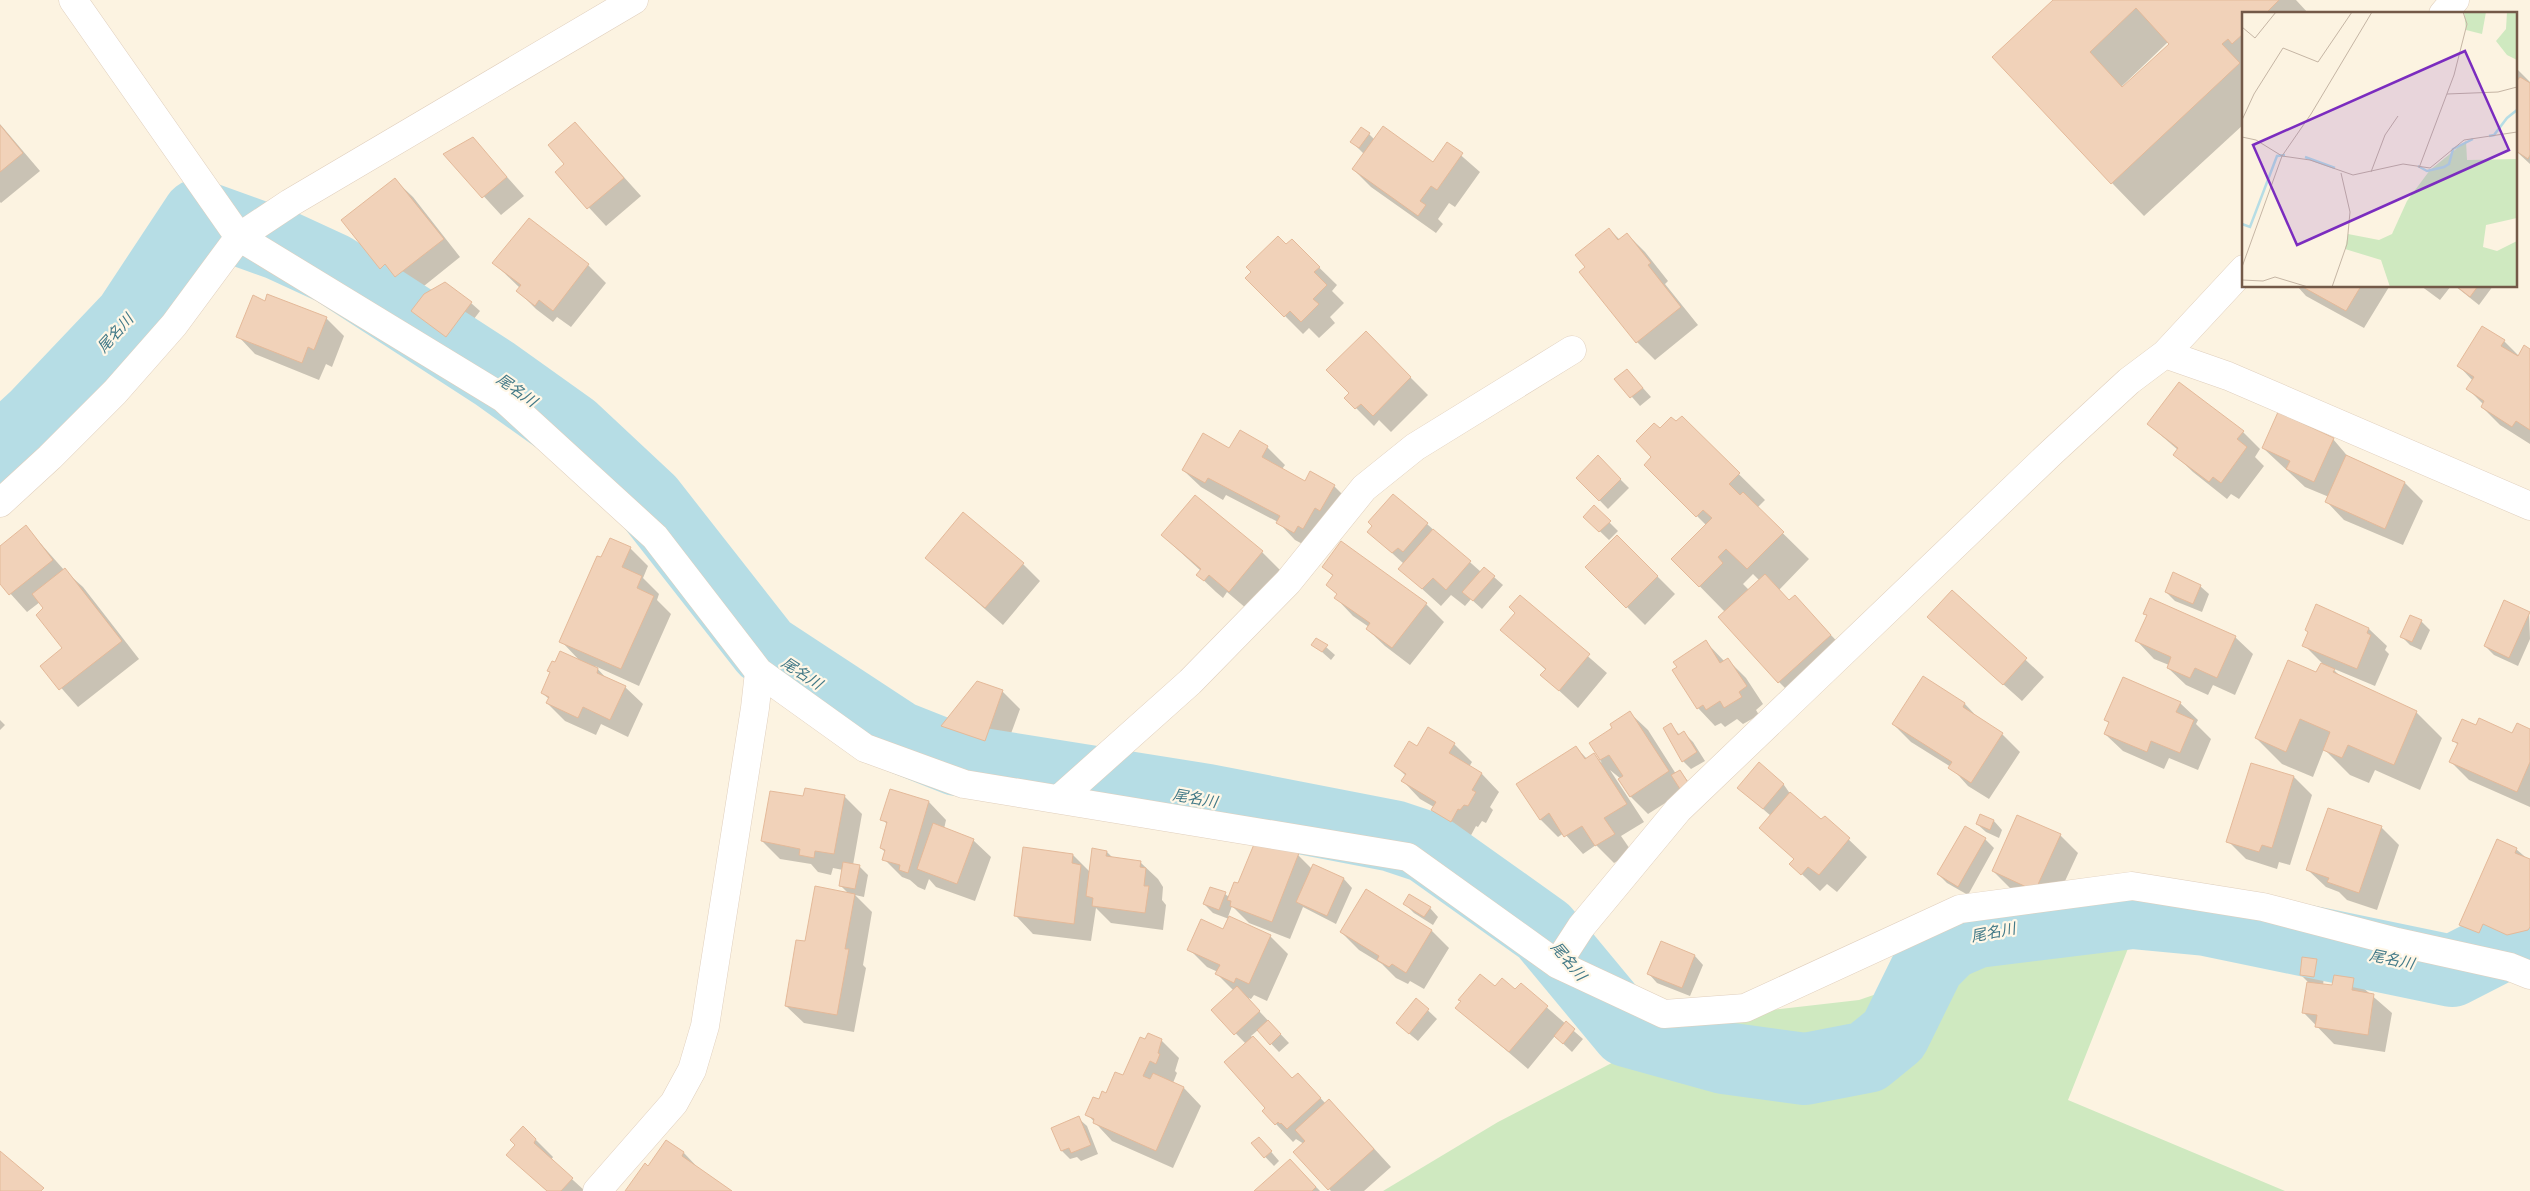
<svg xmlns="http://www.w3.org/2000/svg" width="2530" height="1191" viewBox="0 0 2530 1191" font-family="'IBM Plex Sans','Noto Sans JP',sans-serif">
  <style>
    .green { fill: #cfe9c0 }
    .shadow { fill: #0003; fill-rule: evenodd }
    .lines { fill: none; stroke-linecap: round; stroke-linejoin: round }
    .river { stroke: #b6dde5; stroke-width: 72 }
    .building { fill: #f1d2b9; stroke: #e4b999; fill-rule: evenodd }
    .minor-casing { stroke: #e0cfbd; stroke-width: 29 }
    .minor { stroke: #fff; stroke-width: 28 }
    .labels { text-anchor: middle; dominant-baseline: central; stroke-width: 4.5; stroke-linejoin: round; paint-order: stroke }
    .water-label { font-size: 15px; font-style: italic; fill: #427987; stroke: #fff7e7 }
    .inset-river { fill: none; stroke: #b6dde5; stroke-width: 2.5 }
    .inset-road { fill: none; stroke: #c5b5a4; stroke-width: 1 }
    .view { fill: #7b2cbf; fill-opacity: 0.15; stroke: #7b2cbf; stroke-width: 2.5 }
    .inset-edge { fill: none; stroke: #735948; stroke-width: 2.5 }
  </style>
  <rect width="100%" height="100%" fill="#fcf3e1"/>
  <path class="green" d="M2099,902L2146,903L2068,1100L2285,1191H1383L1498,1122L1658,1039L1755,1012L1859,1000L1970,962Z"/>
  <path class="shadow" d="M2055,0H2296L2309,14H2244V124L2144,216L2112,183ZM2168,42L2170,44L2124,87L2122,86Z
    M2516,68L2530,82V164L2516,151Z
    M575,123L641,196L606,226L556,172L566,164Z
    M0,124L40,171L1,203L0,202Z
    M1369,134L1374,139L1434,164L1448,144L1480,172L1455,207L1449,203L1438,219L1443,224L1436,233L1371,187L1353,169L1364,154L1352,142Z
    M473,139L524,196L501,215L445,154Z
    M395,180L413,197L460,257L414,294L402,282L398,285L380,268Z
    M529,219L588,265L606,283L571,327L557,317L553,322L536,309L518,291L520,288L494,263Z
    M1609,229L1620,240L1627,234L1645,252L1668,281L1665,284L1698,325L1655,360L1637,342L1586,267Z
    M1292,241L1337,285L1332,291L1344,303L1330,317L1335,323L1319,338L1309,328L1303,334L1247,278Z
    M2297,286H2388L2389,287L2364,328L2306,296Z
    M2421,286H2451L2440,300Z
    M2455,286H2493L2479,305Z
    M266,302L326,318L344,336L332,367L326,364L319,380L255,354L238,336Z
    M471,303L480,311L455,344L413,311Z
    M1366,333L1428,395L1391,432L1379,420L1374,426L1346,398L1351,393Z
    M2504,341L2519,356L2530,350V444L2500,425L2482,407L2484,405L2468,389L2473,381L2459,366Z
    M1627,370L1651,397L1640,406L1616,379Z
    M1682,418L1765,500L1757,508L1809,559L1779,590L1790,601L1812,615L1848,653L1797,700L1779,682L1725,612L1673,559L1706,525L1646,465L1653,457L1660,430L1676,423ZM1753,574L1760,581L1749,590L1743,584Z
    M2148,424L2243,432L2260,449L2255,457L2264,466L2239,499L2231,494L2227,499L2193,472L2175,455L2178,450Z
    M2333,439L2350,459L2405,483L2423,501L2403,545L2344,520L2327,502L2329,497L2305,487L2263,448Z
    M1267,447L1285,465L1282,469L1306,483L1334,486L1352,504L1312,549L1295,540L1278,522L1226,495L1223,500L1201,487L1183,470L1230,450Z
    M1598,457L1629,488L1608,509L1578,478Z
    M1594,507L1618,531L1609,540L1585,517Z
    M1427,524L1481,572L1494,577L1503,585L1482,609L1471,599L1465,606L1451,595L1441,606L1400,569L1404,564L1369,532Z
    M26,527L64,570L83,587L139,659L78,707L42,666L64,648L45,608L40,602L27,612L0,582V548Z
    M1162,535L1262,552L1280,570L1247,609L1227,592L1223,598L1216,592L1198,575L1201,571Z
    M1617,536L1675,594L1645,625L1587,567Z
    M611,540L630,548L648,566L643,578L659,594L657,600L671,614L639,686L595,666L607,679L625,687L643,704L628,737L601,724L596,735L565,721L547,703L549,699L542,693L551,673L549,671L581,662L561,641Z
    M927,558L1023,564L1040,581L1003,625Z
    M1323,567L1426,604L1444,622L1410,665L1385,646L1367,629L1369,627L1353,616L1336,598L1338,595L1327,585L1333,576Z
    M2200,586L2209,594L2202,612L2175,601L2166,592Z
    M1952,591L2044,677L2022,701L1947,634Z
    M1520,597L1607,673L1578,708L1542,675L1546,670L1502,630L1516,613Z
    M2145,613L2235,637L2253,654L2235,695L2213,685L2208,695L2186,685L2168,668L2169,665L2154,659L2137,641L2148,616Z
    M2529,613L2530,639L2518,666L2494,655L2485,646Z
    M2411,617L2421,621L2430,630L2421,650L2410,645L2402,637Z
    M2369,629L2387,646L2385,650L2389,654L2375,686L2332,668L2342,678L2416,712L2442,738L2420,790L2375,770L2369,783L2350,775L2324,749L2313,777L2282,764L2256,738L2317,674L2322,663L2304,645Z
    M1317,639L1335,655L1331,660L1313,644Z
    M1706,642L1725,662L1728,660L1746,678L1763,704L1756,710L1759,715L1743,724L1737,719L1725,727L1721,723L1715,726L1698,708Z
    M1923,678L1965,704L1980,720L2002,734L2020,752L1989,799L1968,786L1951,767L1911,742L1893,724Z
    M1002,691L1020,709L1002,758L960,744L943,726Z
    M2180,703L2198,720L2196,724L2211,739L2198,770L2169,758L2164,769L2123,751L2105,734L2110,724L2105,720Z
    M1630,713L1648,730L1676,774L1680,771L1697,793L1684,791L1648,814L1630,796L1621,779L1610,770L1644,822L1621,836L1632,852L1614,863L1596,845L1583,854L1564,833L1558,837L1540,819L1576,747L1587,759L1594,755L1602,763L1590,743L1614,728Z
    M0,720L5,725L0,730Z
    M1670,725L1680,735L1684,733L1693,742L1705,761L1691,769L1683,761Z
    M2476,727L2513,735L2530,730V807L2469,780L2451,762L2458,745L2453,740Z
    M1429,728L1454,744L1472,762L1469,767L1482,774L1499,792L1490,807L1493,810L1486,823L1482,821L1478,827L1476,826L1469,839L1450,828L1433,810L1434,807L1420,799L1403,781L1406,776L1396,766L1417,747Z
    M1760,764L1784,785L1791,795L1821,820L1825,817L1867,857L1837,892L1827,884L1820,891L1791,864L1795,860L1761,828L1771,816L1748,796Z
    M2252,764L2294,777L2312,795L2290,865L2279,862L2277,869L2246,859L2228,841Z
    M844,796L862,814L853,865L859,866L868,875L864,897L855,895L872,912L863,965L866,968L854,1032L804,1023L786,1006L806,943L849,894L840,885L843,870L833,868L831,875L818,872L811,864L780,859L762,841L804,798Z
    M929,802L946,820L944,829L973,840L991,857L975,901L936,887L929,879L925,890L918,887L910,880L902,877L884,859L886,853L881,848L888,825L882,819Z
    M1994,821L2002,830L1999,838L1986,832L1977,824Z
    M2381,827L2399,845L2377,910L2347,900L2339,892L2326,887L2308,870Z
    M1966,828L1985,839L1994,848L1968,895L1947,883L1938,874Z
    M2060,835L2078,853L2053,907L2011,889L1993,871Z
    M2516,849L2530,861V952H2526L2501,941L2497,950L2478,942L2460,924Z
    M1107,852L1113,858L1140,862L1158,879L1163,887L1162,900L1166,905L1163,930L1111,923L1096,908L1091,941L1033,934L1016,916L1073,855L1090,872Z
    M1298,855L1312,869L1314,865L1344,879L1352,888L1336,924L1303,907L1290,939L1249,923L1232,906L1228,917L1270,936L1288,954L1267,1001L1254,995L1251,999L1246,997L1289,1043L1279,1052L1258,1030L1251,1036L1293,1079L1298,1074L1326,1104L1347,1119L1391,1167L1364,1191H1331L1295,1152L1304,1144L1296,1139L1293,1142L1276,1124L1267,1108L1246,1044L1213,1010L1234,991L1217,974L1218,972L1207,967L1189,949L1223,931L1229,919L1213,913L1204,904L1225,894L1229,897L1239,885Z
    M1405,904L1430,908L1438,917L1433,925L1414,913Z
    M1432,931L1449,948L1424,989L1410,981L1408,984L1396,978L1382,964L1359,950L1341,932Z
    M1695,956L1703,965L1690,996L1657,983L1649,974Z
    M2316,960L2325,969L2323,985L2333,986L2353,979L2392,1013L2385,1052L2334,1044L2304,1013L2308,982L2301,975Z
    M1521,985L1583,1039L1572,1052L1555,1036L1528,1069L1457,1008L1495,988L1516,991Z
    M1417,1000L1437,1019L1418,1041L1406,1031Z
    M1161,1040L1179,1058L1175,1071L1177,1073L1173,1083L1184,1088L1201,1106L1173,1168L1112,1141L1087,1114L1123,1077L1146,1041Z
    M1078,1118L1087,1126L1098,1154L1081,1161L1077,1157L1070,1159L1062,1151Z
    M536,1140L553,1157L551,1160L585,1191H547L508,1155Z
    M666,1141L684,1153L702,1172L730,1191H626L648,1168Z
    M1253,1144L1267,1147L1279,1161L1274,1166Z
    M1290,1160L1320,1191H1256Z"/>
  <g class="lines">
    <path class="river" d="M0,450L36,417L130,318L198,215L281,245L333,269L495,374L572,429L649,501L765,649L899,737L957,760L1208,800L1393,836L1426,847L1544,931L1627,1031L1724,1058L1805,1069L1867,1057L1894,1035L1929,964L1949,944L1977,932L2132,913L2206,920L2452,971L2530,931"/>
  </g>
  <path class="building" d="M2053,0H2279L2265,14H2244V33L2232,44L2228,39L2222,44L2240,63L2111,184L1992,57ZM2136,8L2169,44L2122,87L2090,52Z
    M2520,77L2530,83V155L2528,159L2516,151V82Z
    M575,122L624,178L587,209L555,172L564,164L548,145Z
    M0,125L23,153L0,172Z
    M1383,126L1433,162L1447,142L1463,153L1437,190L1431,186L1420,201L1426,205L1418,216L1352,169Z
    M1361,127L1370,133L1359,148L1350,142Z
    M473,137L507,177L482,198L443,154Z
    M395,178L444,239L395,277L385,264L380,269L341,220Z
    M529,218L589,264L553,311L539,300L535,306L516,291L521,285L492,263Z
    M1609,228L1618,240L1627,233L1651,263L1648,265L1681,307L1636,343L1579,272L1585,267L1575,255Z
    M1278,236L1286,244L1292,239L1320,267L1314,272L1327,285L1313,299L1319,304L1301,322L1290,311L1284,317L1245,278L1251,272L1246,267Z
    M445,282L472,302L446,337L411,311L424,294Z
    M2301,286H2361L2346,311Z
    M2456,286H2478L2470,297Z
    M267,294L327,317L314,350L308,347L302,363L236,337L253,295L265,301Z
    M2482,326L2505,340L2501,346L2518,356L2524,345L2530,349V430L2516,421L2512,427L2481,407L2484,401L2466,389L2474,377L2457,366Z
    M1366,331L1411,377L1373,416L1361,404L1355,409L1344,398L1349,393L1326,370Z
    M1627,369L1643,388L1630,398L1614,379Z
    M2179,382L2244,431L2237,439L2247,447L2221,483L2213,477L2209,482L2173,455L2178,448L2147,424Z
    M2278,412L2334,438L2314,482L2286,469L2290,461L2262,448Z
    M1682,416L1740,473L1729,484L1740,495L1743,492L1784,532L1747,569L1726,549L1718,557L1723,563L1699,587L1671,559L1712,518L1703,510L1696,517L1644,465L1651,457L1636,441L1654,423L1660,428L1671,417L1676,421Z
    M1240,430L1268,446L1262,457L1305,481L1310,471L1335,485L1320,511L1315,508L1303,529L1298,526L1294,533L1276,523L1280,516L1208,478L1205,483L1182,470L1203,433L1229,448Z
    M1598,455L1621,479L1599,501L1576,478Z
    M2346,455L2405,482L2385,529L2325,502Z
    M1393,494L1428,523L1403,552L1398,548L1392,553L1367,532L1372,526L1368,522Z
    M1195,495L1263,551L1229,592L1209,575L1204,581L1196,575L1201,569L1161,535Z
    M1594,505L1611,521L1599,532L1583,517Z
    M963,512L1024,563L985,608L925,558Z
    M26,525L53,560L9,595L0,584V546Z
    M1433,529L1471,561L1446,590L1433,578L1422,589L1398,569Z
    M1617,535L1658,576L1626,608L1585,567Z
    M610,538L631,547L622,567L642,576L637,588L654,596L621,669L559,642L597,556L601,557Z
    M1341,541L1427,603L1392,648L1366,629L1370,623L1334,598L1337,594L1326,585L1333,575L1322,567Z
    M1484,567L1495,576L1473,601L1462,592Z
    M65,568L122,641L59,690L40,666L62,648L36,615L43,608L32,594Z
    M2173,572L2201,585L2193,604L2165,592Z
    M1765,574L1789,600L1795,595L1831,635L1778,683L1718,617Z
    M1952,590L2027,658L2003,685L1927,617Z
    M1520,595L1590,654L1559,691L1540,675L1546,669L1500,630L1515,613L1509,607Z
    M2150,598L2236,636L2217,678L2195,668L2190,678L2167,668L2171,657L2135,641L2147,615L2143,614Z
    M2504,600L2530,612L2509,658L2484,646Z
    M2316,604L2369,628L2367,633L2371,635L2357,669L2302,646L2308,632L2305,630Z
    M2410,615L2422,620L2412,642L2400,637Z
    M1316,638L1328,645L1322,652L1311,645Z
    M1706,640L1720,663L1728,658L1747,686L1739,692L1742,697L1724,708L1720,701L1706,710L1703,705L1697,709L1672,670L1677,667L1673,662Z
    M560,651L598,668L597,673L626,686L610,720L583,707L578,718L546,703L549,697L541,693L550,672L547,671L552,661L555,662Z
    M2288,660L2316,672L2321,663L2335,669L2333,672L2417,711L2394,765L2348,745L2342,758L2323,750L2330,732L2300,719L2286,752L2255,738Z
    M1923,676L1965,703L1963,707L2003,733L1971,783L1948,768L1952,762L1892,724Z
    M2123,677L2181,702L2176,712L2194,720L2180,753L2151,741L2147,752L2104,734L2109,722L2104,720Z
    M977,681L1003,690L985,741L941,726Z
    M1630,711L1669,771L1630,797L1618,779L1623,776L1609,755L1600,760L1589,743L1612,728L1610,724Z
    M2479,718L2512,733L2517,723L2530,729V762L2517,792L2449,762L2458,743L2452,741L2462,719L2476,725Z
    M1671,723L1678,735L1684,731L1697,752L1682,762L1663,728Z
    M1428,727L1455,743L1449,753L1482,773L1472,790L1476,792L1468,806L1464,805L1460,810L1458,809L1451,822L1431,810L1436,802L1401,781L1406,774L1394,766L1409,741L1417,746Z
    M1576,746L1585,759L1594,753L1627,804L1604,818L1615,834L1595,846L1582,826L1564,837L1549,813L1540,820L1516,784Z
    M1759,762L1784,784L1763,809L1737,788Z
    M2251,763L2294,776L2272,848L2262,845L2259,852L2226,842Z
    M1680,770L1689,784L1680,789L1671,775Z
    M805,788L845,795L834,854L815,851L814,858L799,855L800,849L761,841L770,791L803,796Z
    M890,789L929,801L908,873L899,870L900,865L882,860L885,850L880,848L887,822L880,820Z
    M1790,792L1821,819L1825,816L1850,838L1819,875L1808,867L1801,875L1789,864L1794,859L1759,828Z
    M2328,808L2382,826L2359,893L2327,882L2329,878L2306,870Z
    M1980,814L1994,820L1990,830L1976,824Z
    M2017,815L2061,834L2035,891L1992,871Z
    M933,823L974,839L957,884L917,869Z
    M1965,826L1986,838L1958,887L1937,874Z
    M1257,837L1299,853L1272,922L1230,906L1231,901L1227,900L1234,882L1238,883Z
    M2497,839L2517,848L2515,853L2530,859V927L2528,930L2507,935L2483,924L2479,933L2459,925Z
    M1023,847L1073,854L1072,863L1081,865L1074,924L1014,916Z
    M1092,848L1107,851L1106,856L1141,861L1140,867L1146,868L1144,886H1149L1145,913L1092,906L1093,898L1086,896Z
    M843,862L860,865L855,889L839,886Z
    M1313,864L1344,878L1327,916L1296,902Z
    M815,886L855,894L845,949H849L837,1015L785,1006L796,940L805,941Z
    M1210,887L1226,892L1219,910L1203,904Z
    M1366,889L1432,930L1406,973L1392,964L1389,967L1377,960L1379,956L1340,932Z
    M1409,894L1431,907L1424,917L1403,904Z
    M1229,916L1271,935L1249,984L1236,978L1234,983L1215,974L1220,965L1187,950L1201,919L1223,929Z
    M1661,941L1695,955L1682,988L1647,974Z
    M2302,957L2317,959L2314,977L2300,975Z
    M1480,974L1495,986L1502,978L1515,989L1521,983L1548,1006L1509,1052L1455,1008L1461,1001L1458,1000Z
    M2334,975L2354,978L2352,990L2374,994L2368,1035L2315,1027L2317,1015L2302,1013L2307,982L2332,985Z
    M1237,986L1260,1011L1234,1035L1211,1010Z
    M1416,998L1429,1009L1409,1034L1396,1023Z
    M1268,1020L1281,1034L1270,1045L1257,1030Z
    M1566,1021L1575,1029L1563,1044L1554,1036Z
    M1148,1033L1162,1039L1158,1053L1160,1054L1156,1064L1150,1061L1143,1076L1150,1079L1153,1073L1184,1087L1156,1151L1093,1123L1094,1119L1085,1115L1093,1097L1099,1099L1102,1091L1106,1093L1115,1072L1123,1075L1140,1037L1145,1039Z
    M1253,1036L1292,1078L1298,1073L1321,1098L1287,1129L1281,1123L1280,1124L1278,1122L1275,1125L1262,1111L1265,1108L1224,1062Z
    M1329,1099L1374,1149L1328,1190L1293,1152L1305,1141L1295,1130Z
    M1079,1116L1091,1145L1071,1153L1069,1148L1061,1151L1051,1128Z
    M523,1126L536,1139L534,1143L573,1178L561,1191H547L506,1155L515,1145L510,1140Z
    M1259,1137L1272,1151L1264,1158L1251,1143Z
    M666,1140L684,1152L682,1156L732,1191H625L645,1163L648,1166Z
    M0,1151L44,1188L41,1191H0Z
    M1290,1159L1316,1187L1312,1191H1254Z"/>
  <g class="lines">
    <g class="minor-casing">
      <path id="minor" d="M73,0L239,237L503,398L655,537L759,672L865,748L964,784L1408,857L1557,964L1664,1014L1745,1008L1960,909L2132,886L2263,907L2397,942L2510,967L2530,975
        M2443,14L2455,0
        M2165,354L2228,376L2530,506
        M0,503L50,457L115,392L174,325L239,237L290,203L634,0
        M1059,799L1190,682L1288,582L1364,488L1415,447L1572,350
        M1557,964L1581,927L1678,810L2052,452L2129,381L2165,354L2244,269
        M597,1191L674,1103L692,1070L705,1026L755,708L759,672"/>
    </g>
    <use href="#minor" class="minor"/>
  </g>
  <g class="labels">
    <g class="water-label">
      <text transform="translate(115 333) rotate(-48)">尾名川</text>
      <text transform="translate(517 390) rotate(35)">尾名川</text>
      <text transform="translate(802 673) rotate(33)">尾名川</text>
      <text transform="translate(1195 798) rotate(10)">尾名川</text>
      <text transform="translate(1993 932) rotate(-11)">尾名川</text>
      <text transform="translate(2392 959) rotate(12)">尾名川</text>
      <text transform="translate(1569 961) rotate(50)">尾名川</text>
    </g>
  </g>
  <g transform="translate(2242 12)">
    <rect width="275" height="275" fill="#fcf3e1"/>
    <path d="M222,0H244L240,22L224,18ZM265,0H275V48L265,43L254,29L264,17ZM224,129L225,148L275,147V206L244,213L241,235L255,239L275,229V275H148L139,248L103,237L106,222L137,228L150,222L165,189L188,158Z" fill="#cfe9c0"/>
    <path class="inset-river" d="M247,124L252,123L265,106L275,98M63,145L93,156M176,154L185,159L202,155L207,152L211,137L231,127M0,212L8,215L35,144L43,143"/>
    <path class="inset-road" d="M0,15L13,26L34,0M205,82L256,80L275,75M0,108L12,82L41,36L76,50L110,0M0,125L14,128L40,144L68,148L111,163L161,152L188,156L222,128L275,120M177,156L212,63L225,12L221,0M129,160L143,123L156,104M0,255L40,144L69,102L130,0M0,268L21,269L33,265L66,275M90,275L105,232L108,200L99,161"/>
    <path class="view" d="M223,39L267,138L55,233L11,133Z"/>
    <rect width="275" height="275" class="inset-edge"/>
  </g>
</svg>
